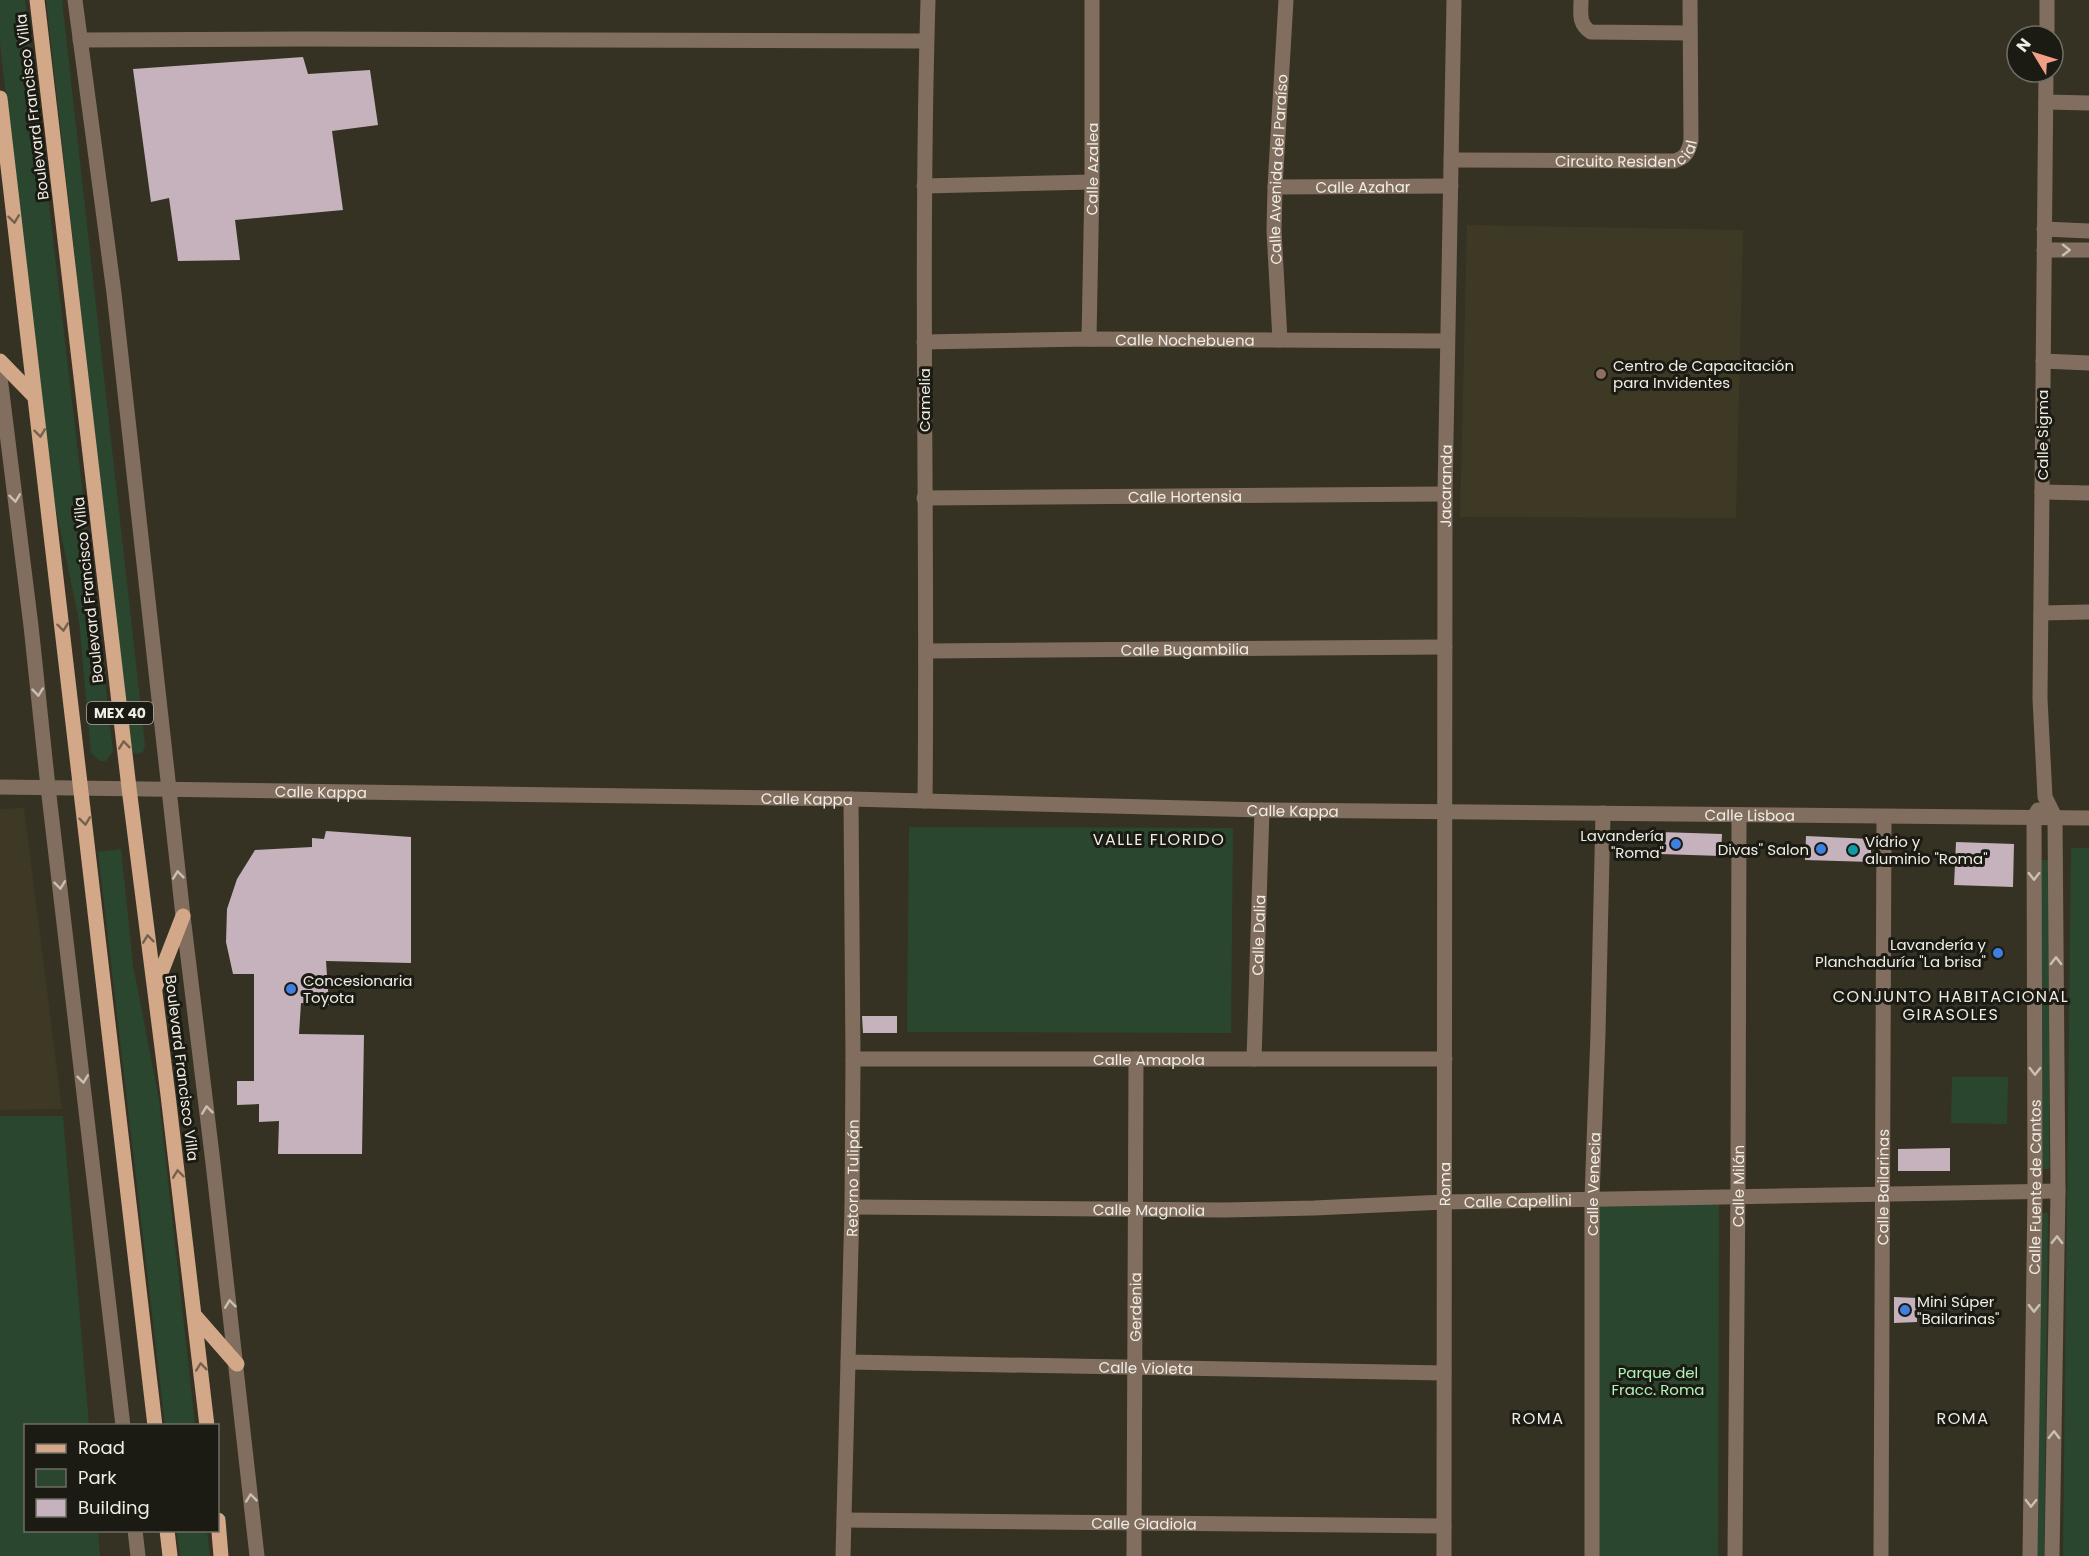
<svg xmlns="http://www.w3.org/2000/svg" width="2089" height="1556" viewBox="0 0 2089 1556" font-family="Poppins,sans-serif">
  <style>
    .built { fill: #3e3924 }
    .green { fill: #2b462e }
    .building { fill: #c5b2bc }
    .lines { fill: none; stroke-linecap: round; stroke-linejoin: round }
    .minor { stroke: #826e5f; stroke-width: 15 }
    .major { stroke: #d2a889; stroke-width: 15 }
    .oneway { stroke: #76614e }
    .oneway2 { stroke: #c8c0b5 }
    .education-dot { fill: #8d6e63; stroke: #1b1a13; stroke-width: 2 }
    .shop-dot { fill: #3f7fe0; stroke: #1b1a13; stroke-width: 2 }
    .culture-dot { fill: #0f9aa8; stroke: #1b1a13; stroke-width: 2 }
    .labels { text-anchor: middle; dominant-baseline: central; stroke-width: 6; stroke-linejoin: round; paint-order: stroke }
    .shield { fill: #1b1a13; stroke: #afada5; stroke-width: 1.5 }
    .shield-label { font-size: 14px; font-weight: bold; fill: #eeece3 }
    .street-label { font-size: 15px; fill: #eeece3; stroke: #1b1a13 }
    .poi-label { font-size: 15px; fill: #eeece3; stroke: #1b1a13; text-anchor: start }
    .park-label { font-size: 15px; fill: #b0f4b7; stroke: #1b1a13 }
    .neighbourhood-label { font-size: 16px; letter-spacing: 1.5px; fill: #eeece3; stroke: #1b1a13 }
  </style>
  <rect width="100%" height="100%" fill="#353224"/>
  <path class="built" d="M1467,225L1743,230L1736,518L1460,517Z
    M24,808L62,1109L0,1110V809Z"/>
  <path class="green" d="M0,0H25L113,751L106,761H100L91,753L79,621L48,471L0,43Z
    M46,0H62L145,745L143,752L138,754L134,753L130,747Z
    M909,827L1233,828L1231,1033L907,1032Z
    M2071,848H2089V1556H2063Z
    M121,849L133,965L159,1100L195,1425H165L98,852Z
    M2041,860H2050L2049,1169H2040Z
    M1952,1077H2008L2007,1124L1951,1123Z
    M0,1116H63L89,1425L26,1426V1530L98,1531L100,1556H0Z
    M1598,1204H1719L1718,1556H1595Z
    M2041,1213H2048L2044,1556H2037Z
    M177,1531H207L210,1556H180Z"/>
  <path class="building" d="M303,57L308,74L370,70L378,125L332,131L343,210L235,220L240,260L178,261L169,198L151,202L133,69Z
    M326,831L411,837V963L326,961L329,1005L301,1003L299,1034L364,1035L362,1154H278L279,1121L259,1122V1104L237,1105V1081H254V974H233L226,942L227,909L237,879L255,850L312,847V838L324,839Z
    M1660,832L1722,834L1721,856L1660,854Z
    M1806,836L1871,839V862L1805,860Z
    M1956,842L2014,844L2013,887L1954,885Z
    M862,1016H897V1033H863Z
    M1950,1148V1171H1898V1149Z
    M1894,1297L1917,1298V1322L1894,1323Z"/>
  <g class="lines">
    <g class="minor">
      <path d="M75,0L114,293L183,916L213,1163L257,1556"/>
      <path d="M1581,0C1581,13 1578,24 1591,32L1690,33"/>
      <path d="M2047,36V0"/>
      <path d="M80,40L305,39L926,41"/>
      <path d="M2046,72L2040,699L2045,797L2055,817L2058,1191L2052,1556"/>
      <path d="M2046,102L2089,103"/>
      <path id="s1" d="M1451,160L1674,161C1686,158 1689,151 1691,140L1690,0"/>
      <path d="M924,186L1092,182"/>
      <path id="s2" d="M1275,187L1451,186"/>
      <path d="M2044,229L2089,231"/>
      <path d="M2044,250H2089"/>
      <path id="s3" d="M1089,339L1092,182V0"/>
      <path id="s4" d="M1280,340L1274,231L1275,187L1286,0"/>
      <path id="s5" d="M924,342L1089,339L1447,341"/>
      <path d="M2043,361L2089,363"/>
      <path d="M0,377L31,626L48,787L123,1426"/>
      <path d="M2042,492L2089,493"/>
      <path id="s6" d="M924,498L1445,494"/>
      <path d="M2041,613L2089,612"/>
      <path id="s7" d="M927,651L1445,647"/>
      <path id="s8" d="M0,787L851,799L1262,810L2089,818"/>
      <path d="M925,801C928,534 920,267 928,0"/>
      <path id="s9" d="M853,1059H1445"/>
      <path id="s10" d="M1254,1059L1262,810"/>
      <path id="s11" d="M852,1207L1224,1210L1314,1208L1445,1202L2058,1191"/>
      <path id="s12" d="M848,1362L1444,1373"/>
      <path id="s13" d="M844,1520L1444,1526"/>
      <path d="M135,1530L138,1556"/>
      <path id="s14" d="M843,1556L852,1207L853,1059L851,799"/>
      <path id="s15" d="M1134,1556L1136,1059"/>
      <path id="s16" d="M1444,1556L1445,494L1454,0"/>
      <path id="s17" d="M1592,1556V1198L1598,1033L1603,813"/>
      <path id="s18" d="M1735,1556L1738,1177L1739,815"/>
      <path id="s19" d="M1881,1556L1884,817"/>
      <path id="s20" d="M2030,1556L2035,1192L2034,817L2038,810"/>
    </g>
    <path class="major" d="M37,0L129,788L168,1095L207,1426
      M0,98L155,1426
      M0,361L35,397
      M155,988L183,916
      M195,1316L237,1364
      M218,1520L221,1556
      M167,1530L170,1556"/>
  </g>
  <defs><path id="oneway-chevron" d="M-2-3.5L2.5 0L-2 3.5" fill="none" stroke-width="1.6" stroke-linecap="round" stroke-linejoin="round" transform="scale(1.5)"/></defs>
  <g class="oneway">
    <use href="#oneway-chevron" transform="translate(14 219) rotate(83)"/>
    <use href="#oneway-chevron" transform="translate(40 433) rotate(83)"/>
    <use href="#oneway-chevron" transform="translate(63 627) rotate(83)"/>
    <use href="#oneway-chevron" transform="translate(124 745) rotate(-96)"/>
    <use href="#oneway-chevron" transform="translate(85 821) rotate(83)"/>
    <use href="#oneway-chevron" transform="translate(148 939) rotate(-97)"/>
    <use href="#oneway-chevron" transform="translate(178 1174) rotate(-97)"/>
    <use href="#oneway-chevron" transform="translate(201 1367) rotate(-96)"/>
  </g>
  <g class="oneway2">
    <use href="#oneway-chevron" transform="translate(2066 250)"/>
    <use href="#oneway-chevron" transform="translate(15 498) rotate(83)"/>
    <use href="#oneway-chevron" transform="translate(38 692) rotate(84)"/>
    <use href="#oneway-chevron" transform="translate(178 875) rotate(-96)"/>
    <use href="#oneway-chevron" transform="translate(2034 876) rotate(90)"/>
    <use href="#oneway-chevron" transform="translate(60 885) rotate(83)"/>
    <use href="#oneway-chevron" transform="translate(2056 961) rotate(-90)"/>
    <use href="#oneway-chevron" transform="translate(2035 1071) rotate(90)"/>
    <use href="#oneway-chevron" transform="translate(83 1079) rotate(83)"/>
    <use href="#oneway-chevron" transform="translate(207 1110) rotate(-97)"/>
    <use href="#oneway-chevron" transform="translate(2057 1240) rotate(-89)"/>
    <use href="#oneway-chevron" transform="translate(230 1304) rotate(-97)"/>
    <use href="#oneway-chevron" transform="translate(2034 1308) rotate(91)"/>
    <use href="#oneway-chevron" transform="translate(2054 1435) rotate(-89)"/>
    <use href="#oneway-chevron" transform="translate(251 1498) rotate(-96)"/>
    <use href="#oneway-chevron" transform="translate(2031 1503) rotate(91)"/>
  </g>
  <circle class="education-dot" cx="1601" cy="374" r="6"/>
  <g class="shop-dot">
    <circle cx="1676" cy="844" r="6"/>
    <circle cx="1821" cy="849" r="6"/>
    <circle cx="1998" cy="953" r="6"/>
    <circle cx="291" cy="989" r="6"/>
    <circle cx="1905" cy="1310" r="6"/>
  </g>
  <circle class="culture-dot" cx="1853" cy="850" r="6"/>
  <g class="labels">
    <rect class="shield" x="87" y="702" width="66" height="22" rx="4.5"/>
    <g class="shield-label">
      <text x="120" y="713">MEX 40</text>
    </g>
    <g class="street-label">
      <text transform="translate(32 107) rotate(-97)">Boulevard Francisco Villa</text>
      <text stroke="none"><textPath href="#s1" startOffset="178">Circuito Residencial</textPath></text>
      <text stroke="none"><textPath href="#s3" startOffset="170">Calle Azalea</textPath></text>
      <text stroke="none"><textPath href="#s4" startOffset="171">Calle Avenida del Paraíso</textPath></text>
      <text stroke="none"><textPath href="#s2" startOffset="88">Calle Azahar</textPath></text>
      <text stroke="none"><textPath href="#s5" startOffset="261">Calle Nochebuena</textPath></text>
      <text transform="translate(924 400) rotate(-90)">Camelia</text>
      <text transform="translate(2042 435) rotate(-90)">Calle Sigma</text>
      <text stroke="none"><textPath href="#s16" startOffset="1070">Jacaranda</textPath></text>
      <text stroke="none"><textPath href="#s6" startOffset="261">Calle Hortensia</textPath></text>
      <text transform="translate(88 590) rotate(-96)">Boulevard Francisco Villa</text>
      <text stroke="none"><textPath href="#s7" startOffset="258">Calle Bugambilia</textPath></text>
      <text stroke="none"><textPath href="#s8" startOffset="321">Calle Kappa</textPath></text>
      <text stroke="none"><textPath href="#s8" startOffset="807">Calle Kappa</textPath></text>
      <text stroke="none"><textPath href="#s8" startOffset="1293">Calle Kappa</textPath></text>
      <text stroke="none"><textPath href="#s8" startOffset="1750">Calle Lisboa</textPath></text>
      <text stroke="none"><textPath href="#s10" startOffset="124">Calle Dalia</textPath></text>
      <text stroke="none"><textPath href="#s9" startOffset="296">Calle Amapola</textPath></text>
      <text transform="translate(182 1068) rotate(83)">Boulevard Francisco Villa</text>
      <text stroke="none"><textPath href="#s14" startOffset="378">Retorno Tulipán</textPath></text>
      <text stroke="none"><textPath href="#s16" startOffset="372">Roma</textPath></text>
      <text stroke="none"><textPath href="#s17" startOffset="372">Calle Venecia</textPath></text>
      <text stroke="none"><textPath href="#s18" startOffset="370">Calle Milán</textPath></text>
      <text stroke="none"><textPath href="#s19" startOffset="369">Calle Bailarinas</textPath></text>
      <text stroke="none"><textPath href="#s20" startOffset="369">Calle Fuente de Cantos</textPath></text>
      <text stroke="none"><textPath href="#s11" startOffset="666">Calle Capellini</textPath></text>
      <text stroke="none"><textPath href="#s11" startOffset="297">Calle Magnolia</textPath></text>
      <text stroke="none"><textPath href="#s15" startOffset="249">Gerdenia</textPath></text>
      <text stroke="none"><textPath href="#s12" startOffset="298">Calle Violeta</textPath></text>
      <text stroke="none"><textPath href="#s13" startOffset="300">Calle Gladiola</textPath></text>
    </g>
    <g class="poi-label">
      <text x="1613" y="365">Centro de Capacitación<tspan x="1613" dy="17">para Invidentes</tspan></text>
      <text x="1664" y="835" text-anchor="end">Lavandería<tspan x="1664" dy="17">"Roma"</tspan></text>
      <text x="1865" y="841">Vidrio y<tspan x="1865" dy="17">aluminio "Roma"</tspan></text>
      <text x="1809" y="849" text-anchor="end">Divas'' Salon</text>
      <text x="1986" y="944" text-anchor="end">Lavandería y<tspan x="1986" dy="17">Planchaduría "La brisa"</tspan></text>
      <text x="303" y="980">Concesionaria<tspan x="303" dy="17">Toyota</tspan></text>
      <text x="1917" y="1301">Mini Súper<tspan x="1917" dy="17">"Bailarinas"</tspan></text>
    </g>
    <g class="park-label">
      <text x="1658" y="1372">Parque del<tspan x="1658" dy="17">Fracc. Roma</tspan></text>
    </g>
    <g class="neighbourhood-label">
      <text x="1159" y="839">VALLE FLORIDO</text>
      <text x="1951" y="996">CONJUNTO HABITACIONAL<tspan x="1951" dy="18">GIRASOLES</tspan></text>
      <text x="1538" y="1418">ROMA</text>
      <text x="1963" y="1418">ROMA</text>
    </g>
  </g>
  <rect x="24" y="1424" width="195" height="108" fill="#1b1a13" stroke="#6f6e66" stroke-width="1.5"/>
  <rect x="36" y="1444" width="30" height="9" fill="#d2a889" stroke="#6f6e66" stroke-width="1.5"/>
  <text x="78" y="1454" font-size="18" fill="#eeece3">Road</text>
  <rect x="36" y="1469" width="30" height="18" fill="#2b462e" stroke="#6f6e66" stroke-width="1.5"/>
  <text x="78" y="1484" font-size="18" fill="#eeece3">Park</text>
  <rect x="36" y="1499" width="30" height="18" fill="#c5b2bc" stroke="#6f6e66" stroke-width="1.5"/>
  <text x="78" y="1514" font-size="18" fill="#eeece3">Building</text>
  <g transform="translate(2035 54) rotate(308)"><circle r="28" fill="#1b1a13" stroke="#6f6e66" stroke-width="1.5"/>
  <path d="M0-4.5L10 22L0 15L-10 22Z" fill="#f39f86"/>
  <text y="-9" font-size="16" font-weight="bold" text-anchor="middle" fill="#eeece3">N</text>
  </g>
</svg>
